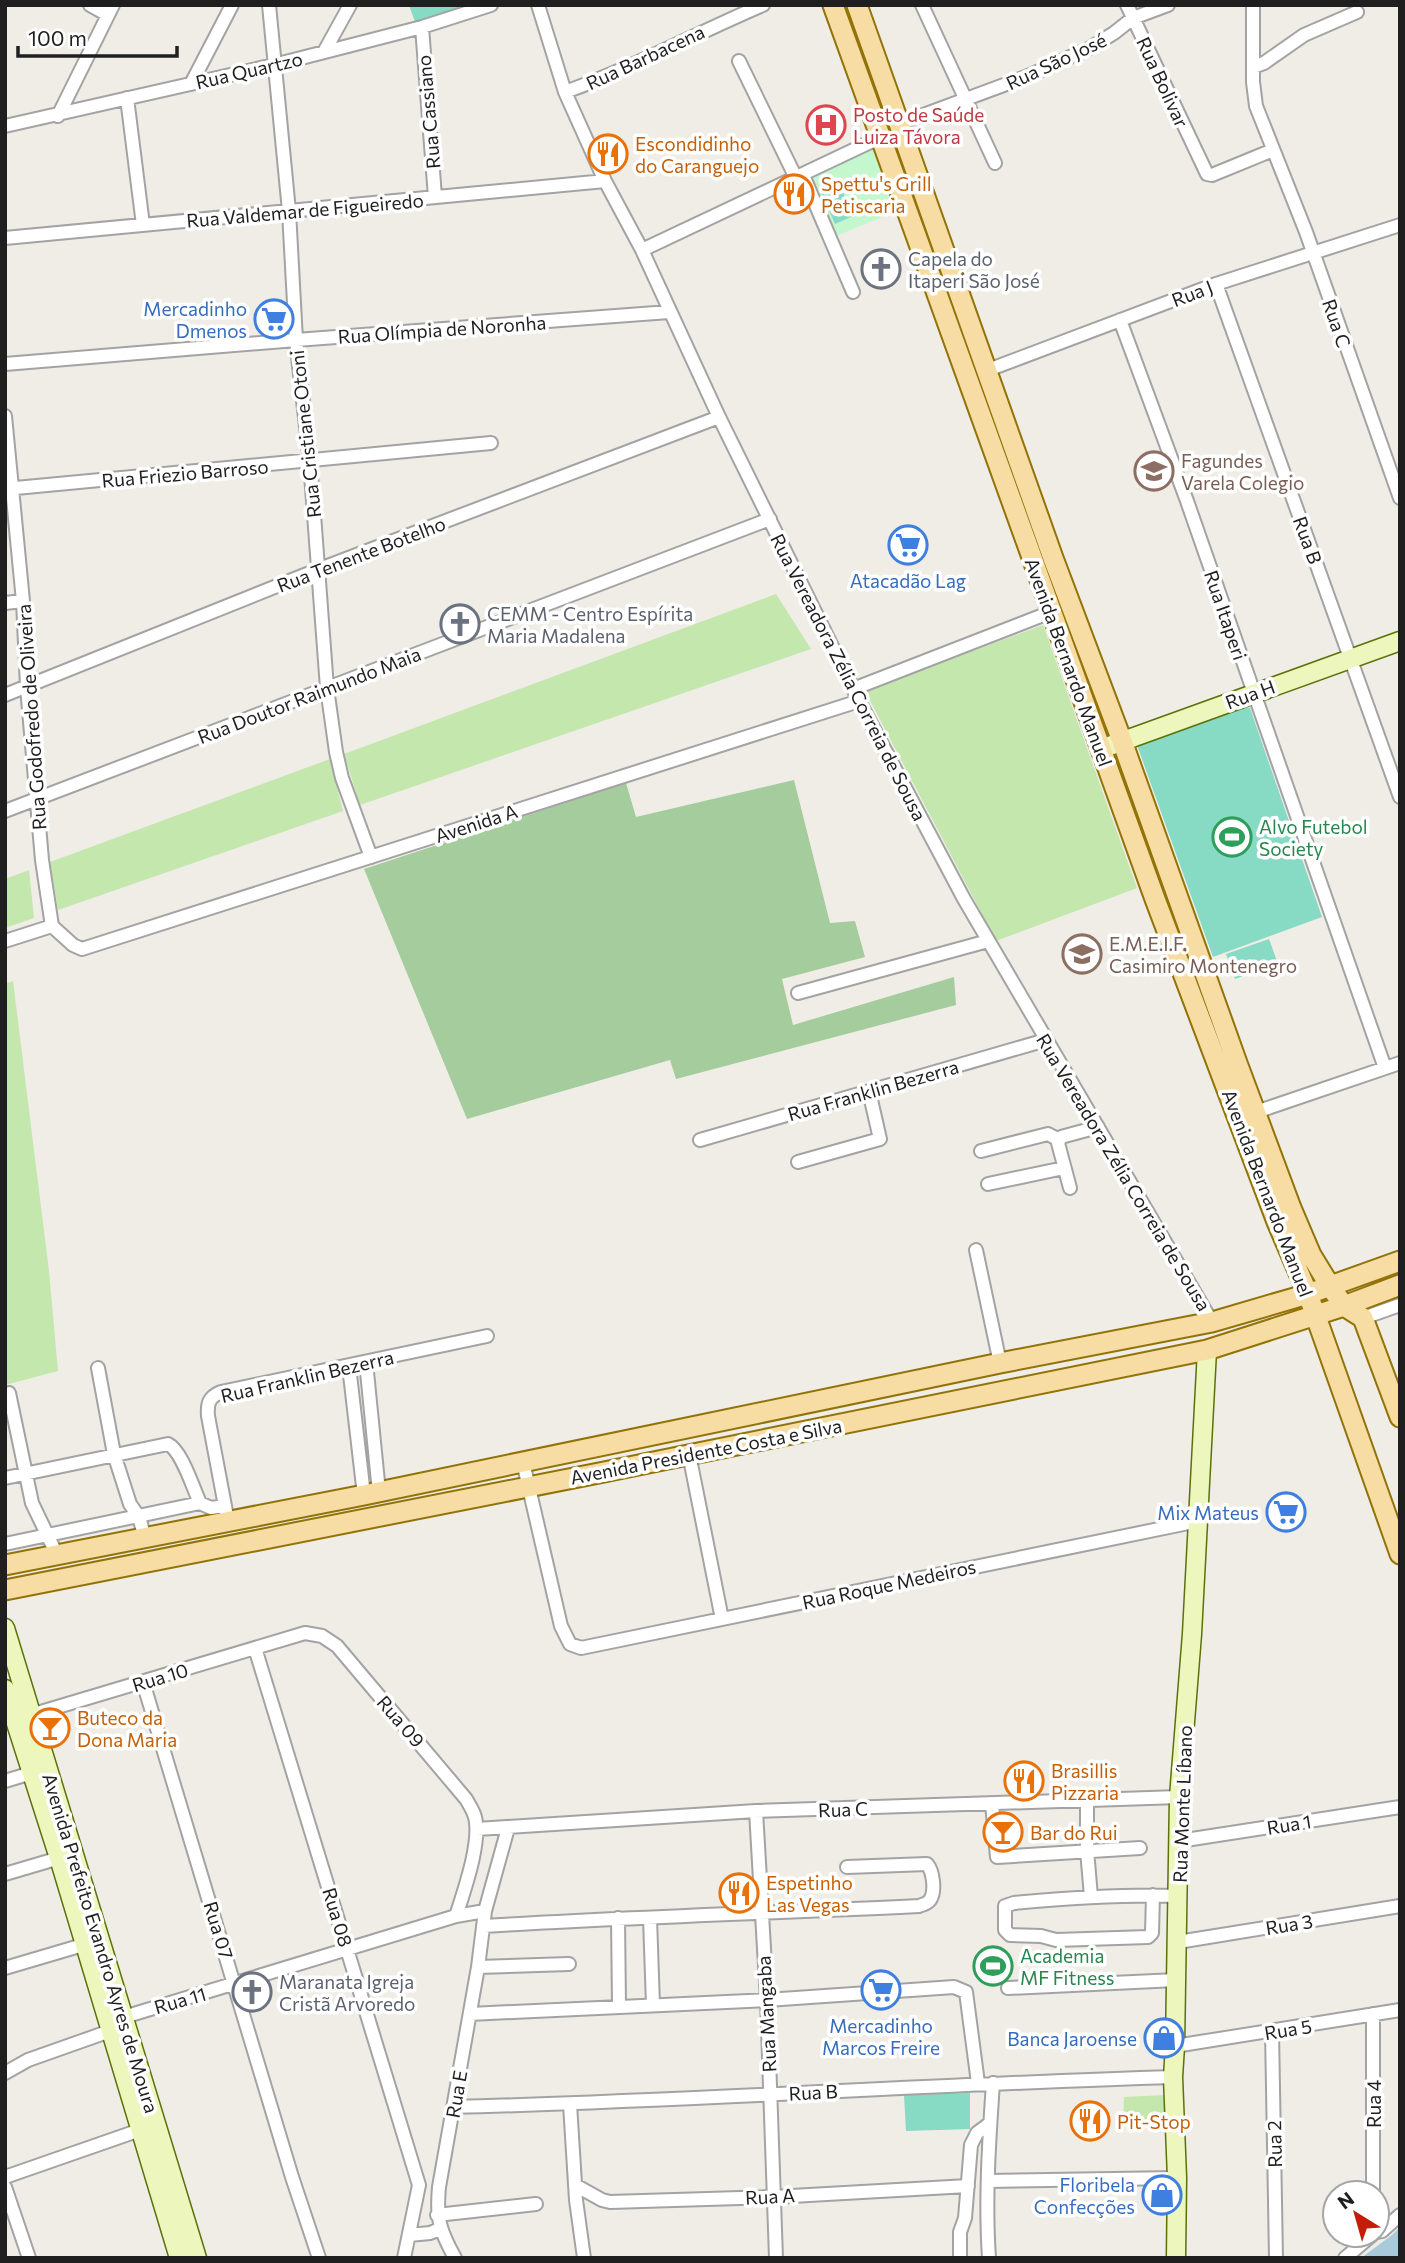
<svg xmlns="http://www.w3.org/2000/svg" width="1405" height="2263" viewBox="0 0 1405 2263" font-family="Commissioner,sans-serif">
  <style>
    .grass { fill: #c4e7ae }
    .forest { fill: #a5cc9c }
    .park { fill: #c5f7ce }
    .pitch { fill: #87dac3 }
    .water { fill: #a8cadb }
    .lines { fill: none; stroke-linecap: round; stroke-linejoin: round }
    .street-casing { stroke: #a3a3a3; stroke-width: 16 }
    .secondary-casing { stroke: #5b720a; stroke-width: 21 }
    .primary-casing { stroke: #927307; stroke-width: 23 }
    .street { stroke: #fff; stroke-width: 12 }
    .secondary { stroke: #edf6bc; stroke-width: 18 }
    .primary { stroke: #f7dca3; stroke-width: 19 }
    .labels { text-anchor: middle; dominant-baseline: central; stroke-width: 7; stroke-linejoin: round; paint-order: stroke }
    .street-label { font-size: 19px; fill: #1f1f1f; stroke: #fff }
    .health-label { font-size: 19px; fill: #be3a42; stroke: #fff; text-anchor: start }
    .food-label { font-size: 19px; fill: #c56008; stroke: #fff; text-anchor: start }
    .worship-label { font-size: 19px; fill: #5b616d; stroke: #fff; text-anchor: start }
    .shop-label { font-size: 19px; fill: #366cbe; stroke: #fff; text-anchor: end }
    .education-label { font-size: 19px; fill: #785e54; stroke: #fff; text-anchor: start }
    .leisure-label { font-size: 19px; fill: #27864d; stroke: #fff; text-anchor: start }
  </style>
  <rect width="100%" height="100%" fill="#efede6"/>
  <path class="grass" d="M776,594L811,649L360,805L344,754Z
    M1043,625L1137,888L996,941L865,691Z
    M330,759L343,811L58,910L50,862Z
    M29,870L34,918L5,928V879Z
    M13,981L49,1271L58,1371L5,1385V984Z
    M1167,2095V2120L1123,2122L1124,2097Z"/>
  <path class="forest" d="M794,780L830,923L855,921L865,957L782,979L793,1025L954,977L956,1005L676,1079L670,1060L467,1119L364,869L626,783L636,817Z"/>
  <path class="park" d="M875,147L895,212L836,236L812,179L815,176Z"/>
  <path class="pitch" d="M409,5H472L415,22Z
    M838,180L853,216L835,224L819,188Z
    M1243,706L1250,708L1322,917L1213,957L1137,745Z
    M1269,939L1278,964L1235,979L1226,954Z
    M970,2093V2129L906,2131L904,2095Z"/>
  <path class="water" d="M1400,2227V2258H1361L1392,2235Z"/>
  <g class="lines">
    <g class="street-casing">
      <path id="street" d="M90,5L108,15
        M269,5L289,211L296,340L310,461L327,688L336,752L342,778L371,857
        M538,5L565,92L605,181L642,250L719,417L859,701L964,899L1212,1322
        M922,5L995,163
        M1127,5L1207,174L1212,175L1273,150
        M1253,5V82L1256,106L1306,232L1400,498
        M422,27L435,197
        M324,52L350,5
        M739,61L796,178
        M1253,67L1264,63L1304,35L1357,12
        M191,84L232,5
        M565,92C633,68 697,33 763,5
        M127,98L143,225
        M58,116L113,5
        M899,124L1028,76L1090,48L1114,33L1133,18L1168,5
        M5,126L274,65L422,27L491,5
        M803,175L853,292
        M5,238L605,181
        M642,250L881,137
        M1216,284L1400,797
        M1120,320L1187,501L1385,1068
        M5,364L296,340L669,312
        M988,370L1216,284L1400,225
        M5,416L23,601L27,687L42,860L52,926L73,945L82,949L859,701
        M5,489L491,443
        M5,603L23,601
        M853,689L1051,612
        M5,695L317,570L719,417
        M5,811L770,519
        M5,941L52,926
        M798,993L988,941
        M1256,1112L1400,1063
        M700,1140L1046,1040
        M981,1151L1048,1134L1059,1140
        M798,1162L880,1139L869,1091
        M988,1184L1064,1168
        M1070,1188L1058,1143L1061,1137L1098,1127
        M976,1250L1000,1363
        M1363,1318L1400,1305
        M366,1362L379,1492
        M349,1366L364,1495
        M98,1368L114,1454L130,1504L139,1517L145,1538
        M9,1393L32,1503L57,1555
        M689,1454L722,1619
        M523,1462L561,1626L570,1644L581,1648L1198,1521
        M5,1478L168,1444C182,1451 193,1488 200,1503
        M228,1522L208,1416C207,1403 209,1397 221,1392L487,1336
        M5,1544L200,1503L211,1508L225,1506
        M255,1648L419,2185L404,2258
        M143,1682L292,2177L319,2258
        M24,1717L305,1633L322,1636L337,1646L466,1799C469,1804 472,1809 474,1814C483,1838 464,1891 456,1916
        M5,1781L38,1771
        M1087,1801V1850L1091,1897
        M992,1804L997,1857L1140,1848
        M756,1811L767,2000L776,2258
        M477,1829L756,1811L1179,1797
        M1179,1841L1400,1807
        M5,1874L66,1856
        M1153,1895L1152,1933L1148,1937L1056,1940L1041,1936L1010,1935L1005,1930V1906L1014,1903C1069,1898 1123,1894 1178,1896
        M618,1918L619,2006
        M650,1918L653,2005
        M484,1926C629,1917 774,1913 919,1906C924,1904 927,1904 930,1900C936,1891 933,1871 927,1864L847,1867
        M1178,1942L1400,1906
        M478,1967L569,1964
        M5,1968L93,1942
        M1008,1988L1176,1980
        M470,2014L767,2000L954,1987L966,1992L978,2083
        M1373,2014V2193
        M1272,2031L1276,2258
        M1175,2046L1400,2010
        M5,2073L28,2060L110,2031L124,2017L456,1916L485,1911
        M570,2104L576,2200L584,2258
        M454,2107C693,2101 933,2084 1173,2077
        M5,2177L140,2130
        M988,2181L1177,2178
        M575,2185L602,2200L610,2202L774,2197L968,2186
        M5,2187L29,2258
        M437,2215L536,2204
        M1377,2232L1382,2231L1400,2215
        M409,2235L430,2233L440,2229
        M455,2258C440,2231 436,2219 439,2187L478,1967L485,1911L508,1828
        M960,2258V2232L965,2218L971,2145L977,2133L989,2124
        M989,2258C985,2200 989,2141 993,2083
        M1345,2258L1372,2235"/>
    </g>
    <g class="secondary-casing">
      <path id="secondary" d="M1101,749L1400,641
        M5,1628L197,2258
        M5,1689L59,1858L179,2258
        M1176,2258L1177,2178L1173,2077L1175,2046L1179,1797L1192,1634L1207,1350"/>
    </g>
    <g class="primary-casing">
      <path id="primary" d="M833,5L1155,899L1277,1222L1308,1294L1400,1554
        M857,5L1053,558L1122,741L1237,1063L1291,1208L1311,1255L1330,1286L1344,1306L1363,1318L1400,1417
        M5,1565L364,1495L1000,1363L1212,1322L1308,1294L1400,1261
        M5,1590L599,1473L1207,1350L1344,1306L1400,1285"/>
    </g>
    <use href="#street" class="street"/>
    <use href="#secondary" class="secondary"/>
    <use href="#primary" class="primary"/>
  </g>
  <defs>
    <g id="hospital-ring" transform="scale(2.0125)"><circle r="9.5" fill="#fff" stroke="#e0444e" stroke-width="1.5"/><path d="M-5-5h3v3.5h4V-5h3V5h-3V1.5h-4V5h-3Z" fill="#e0444e"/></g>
    <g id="restaurant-ring" transform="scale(2.0125)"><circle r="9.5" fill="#fff" stroke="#e8710a" stroke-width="1.5"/><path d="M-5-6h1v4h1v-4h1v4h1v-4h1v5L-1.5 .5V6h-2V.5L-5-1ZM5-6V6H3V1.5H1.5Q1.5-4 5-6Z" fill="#e8710a"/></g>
    <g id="church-ring" transform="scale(2.0125)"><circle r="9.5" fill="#fff" stroke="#6b7280" stroke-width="1.5"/><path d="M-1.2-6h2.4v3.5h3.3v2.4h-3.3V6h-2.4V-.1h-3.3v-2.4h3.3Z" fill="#6b7280"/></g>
    <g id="supermarket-ring" transform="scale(2.0125)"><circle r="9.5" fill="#fff" stroke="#3f7fe0" stroke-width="1.5"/><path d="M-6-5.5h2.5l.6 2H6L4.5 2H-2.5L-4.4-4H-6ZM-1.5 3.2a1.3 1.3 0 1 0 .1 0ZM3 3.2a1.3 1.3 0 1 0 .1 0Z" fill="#3f7fe0"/></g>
    <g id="school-ring" transform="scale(2.0125)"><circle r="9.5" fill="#fff" stroke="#8d6e63" stroke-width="1.5"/><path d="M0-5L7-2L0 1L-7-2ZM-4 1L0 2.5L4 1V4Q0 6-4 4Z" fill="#8d6e63"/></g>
    <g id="stadium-ring" transform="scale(2.0125)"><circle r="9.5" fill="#fff" stroke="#2e9e5b" stroke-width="1.5"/><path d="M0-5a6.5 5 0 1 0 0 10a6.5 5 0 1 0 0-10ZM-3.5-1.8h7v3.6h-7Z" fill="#2e9e5b"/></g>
    <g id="bar-ring" transform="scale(2.0125)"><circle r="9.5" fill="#fff" stroke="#e8710a" stroke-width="1.5"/><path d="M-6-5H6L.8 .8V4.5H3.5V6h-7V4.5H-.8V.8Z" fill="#e8710a"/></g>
    <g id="shop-ring" transform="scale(2.0125)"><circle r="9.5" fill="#fff" stroke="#3f7fe0" stroke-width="1.5"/><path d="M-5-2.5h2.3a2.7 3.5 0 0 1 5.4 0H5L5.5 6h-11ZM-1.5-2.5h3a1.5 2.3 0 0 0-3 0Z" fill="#3f7fe0"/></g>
  </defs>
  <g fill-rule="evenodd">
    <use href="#hospital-ring" x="826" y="125"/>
    <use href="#restaurant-ring" x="608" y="154"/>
    <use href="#restaurant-ring" x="794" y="194"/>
    <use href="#church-ring" x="881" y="269"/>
    <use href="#supermarket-ring" x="274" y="319"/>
    <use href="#school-ring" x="1154" y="471"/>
    <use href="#supermarket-ring" x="908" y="545"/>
    <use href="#church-ring" x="460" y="624"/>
    <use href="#stadium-ring" x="1232" y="837"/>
    <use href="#school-ring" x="1082" y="954"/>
    <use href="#supermarket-ring" x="1286" y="1512"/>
    <use href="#bar-ring" x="50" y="1728"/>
    <use href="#restaurant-ring" x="1024" y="1781"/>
    <use href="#bar-ring" x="1003" y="1832"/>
    <use href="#restaurant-ring" x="739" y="1893"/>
    <use href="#stadium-ring" x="993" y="1966"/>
    <use href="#supermarket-ring" x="881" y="1990"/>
    <use href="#church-ring" x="252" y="1992"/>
    <use href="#shop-ring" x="1164" y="2038"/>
    <use href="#restaurant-ring" x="1090" y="2121"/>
    <use href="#shop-ring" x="1162" y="2195"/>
  </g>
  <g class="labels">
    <g class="street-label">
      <text transform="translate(645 57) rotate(-25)">Rua Barbacena</text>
      <text transform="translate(1056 61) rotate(-25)">Rua São José</text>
      <text transform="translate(249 70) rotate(-13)">Rua Quartzo</text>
      <text transform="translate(1163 82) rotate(65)">Rua Bolivar</text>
      <text transform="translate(428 112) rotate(-95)">Rua Cassiano</text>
      <text transform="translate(305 210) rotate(-5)">Rua Valdemar de Figueiredo</text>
      <text transform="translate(1192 293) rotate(-21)">Rua J</text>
      <text transform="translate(1337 323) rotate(71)">Rua C</text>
      <text transform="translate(442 329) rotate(-4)">Rua Olímpia de Noronha</text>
      <text transform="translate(305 434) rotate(-96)">Rua Cristiane Otoni</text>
      <text transform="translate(185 473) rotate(-5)">Rua Friezio Barroso</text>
      <text transform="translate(1308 540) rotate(70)">Rua B</text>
      <text transform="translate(361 554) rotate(-21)">Rua Tenente Botelho</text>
      <text transform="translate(1226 615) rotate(71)">Rua Itaperi</text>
      <text transform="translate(1069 662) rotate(70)">Avenida Bernardo Manuel</text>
      <text transform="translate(849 677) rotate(63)">Rua Vereadora Zélia Correia de Sousa</text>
      <text transform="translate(1250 694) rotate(-20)">Rua H</text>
      <text transform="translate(309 695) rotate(-21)">Rua Doutor Raimundo Maia</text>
      <text transform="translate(31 717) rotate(-94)">Rua Godofredo de Oliveira</text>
      <text transform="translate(476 823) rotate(-18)">Avenida A</text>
      <text transform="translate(873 1090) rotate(-16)">Rua Franklin Bezerra</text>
      <text transform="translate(1124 1172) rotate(59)">Rua Vereadora Zélia Correia de Sousa</text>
      <text transform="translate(1268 1193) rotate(69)">Avenida Bernardo Manuel</text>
      <text transform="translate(307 1376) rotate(-13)">Rua Franklin Bezerra</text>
      <text transform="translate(706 1451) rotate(-11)">Avenida Presidente Costa e Silva</text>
      <text transform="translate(889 1584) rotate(-12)">Rua Roque Medeiros</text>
      <text transform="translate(160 1677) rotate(-17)">Rua 10</text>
      <text transform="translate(401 1721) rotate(49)">Rua 09</text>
      <text transform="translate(1182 1804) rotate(-88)">Rua Monte Líbano</text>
      <text transform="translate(843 1809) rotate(-2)">Rua C</text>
      <text transform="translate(1289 1824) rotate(-9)">Rua 1</text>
      <text transform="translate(338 1917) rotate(73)">Rua 08</text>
      <text transform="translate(1289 1924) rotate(-9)">Rua 3</text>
      <text transform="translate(219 1930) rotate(73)">Rua 07</text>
      <text transform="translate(101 1943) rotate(73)">Avenida Prefeito Evandro Ayres de Moura</text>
      <text transform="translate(180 2000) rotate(-16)">Rua 11</text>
      <text transform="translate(766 2014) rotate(-93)">Rua Mangaba</text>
      <text transform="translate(1288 2029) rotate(-9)">Rua 5</text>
      <text transform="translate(813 2092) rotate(-3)">Rua B</text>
      <text transform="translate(456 2094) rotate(-80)">Rua E</text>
      <text transform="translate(1373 2104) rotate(-90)">Rua 4</text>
      <text transform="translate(1274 2144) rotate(-91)">Rua 2</text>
      <text transform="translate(770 2196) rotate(-3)">Rua A</text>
    </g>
    <g class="health-label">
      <text x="853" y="114">Posto de Saúde<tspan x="853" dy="22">Luiza Távora</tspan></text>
    </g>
    <g class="food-label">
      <text x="635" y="143">Escondidinho<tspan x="635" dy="22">do Caranguejo</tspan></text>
      <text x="821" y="183">Spettu's Grill<tspan x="821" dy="22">Petiscaria</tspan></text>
      <text x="77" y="1717">Buteco da<tspan x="77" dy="22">Dona Maria</tspan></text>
      <text x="1051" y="1770">Brasillis<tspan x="1051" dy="22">Pizzaria</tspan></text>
      <text x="1030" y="1832">Bar do Rui</text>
      <text x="766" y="1882">Espetinho<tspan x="766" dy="22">Las Vegas</tspan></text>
      <text x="1117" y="2121">Pit-Stop</text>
    </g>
    <g class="worship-label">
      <text x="908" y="258">Capela do<tspan x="908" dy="22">Itaperi São José</tspan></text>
      <text x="487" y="613">CEMM - Centro Espírita<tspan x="487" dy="22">Maria Madalena</tspan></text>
      <text x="279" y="1981">Maranata Igreja<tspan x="279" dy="22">Cristã Arvoredo</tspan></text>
    </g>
    <g class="shop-label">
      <text x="247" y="308">Mercadinho<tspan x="247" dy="22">Dmenos</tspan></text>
      <text x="908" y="580" text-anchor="middle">Atacadão Lag</text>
      <text x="1259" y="1512">Mix Mateus</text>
      <text x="881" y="2025" text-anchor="middle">Mercadinho<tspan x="881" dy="22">Marcos Freire</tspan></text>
      <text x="1137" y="2038">Banca Jaroense</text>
      <text x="1135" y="2184">Floribela<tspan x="1135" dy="22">Confecções</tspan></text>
    </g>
    <g class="education-label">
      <text x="1181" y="460">Fagundes<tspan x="1181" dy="22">Varela Colegio</tspan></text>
      <text x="1109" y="943">E.M.E.I.F.<tspan x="1109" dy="22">Casimiro Montenegro</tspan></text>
    </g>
    <g class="leisure-label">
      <text x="1259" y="826">Alvo Futebol<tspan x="1259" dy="22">Society</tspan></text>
      <text x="1020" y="1955">Academia<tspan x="1020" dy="22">MF Fitness</tspan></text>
    </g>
  </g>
  <rect width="1405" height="2263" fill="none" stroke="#1f1f1f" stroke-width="14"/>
  <g transform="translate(1356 2214) rotate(323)"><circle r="33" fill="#ffffff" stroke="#a5a5a5" stroke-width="2"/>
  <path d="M0-5L12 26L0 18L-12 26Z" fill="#c41e0a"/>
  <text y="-10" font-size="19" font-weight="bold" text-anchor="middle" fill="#1f1f1f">N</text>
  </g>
  <path d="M18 46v10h159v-10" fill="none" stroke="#1f1f1f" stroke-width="3.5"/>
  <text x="28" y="46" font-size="21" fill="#1f1f1f" stroke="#ffffff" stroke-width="5" paint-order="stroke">100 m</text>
</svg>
